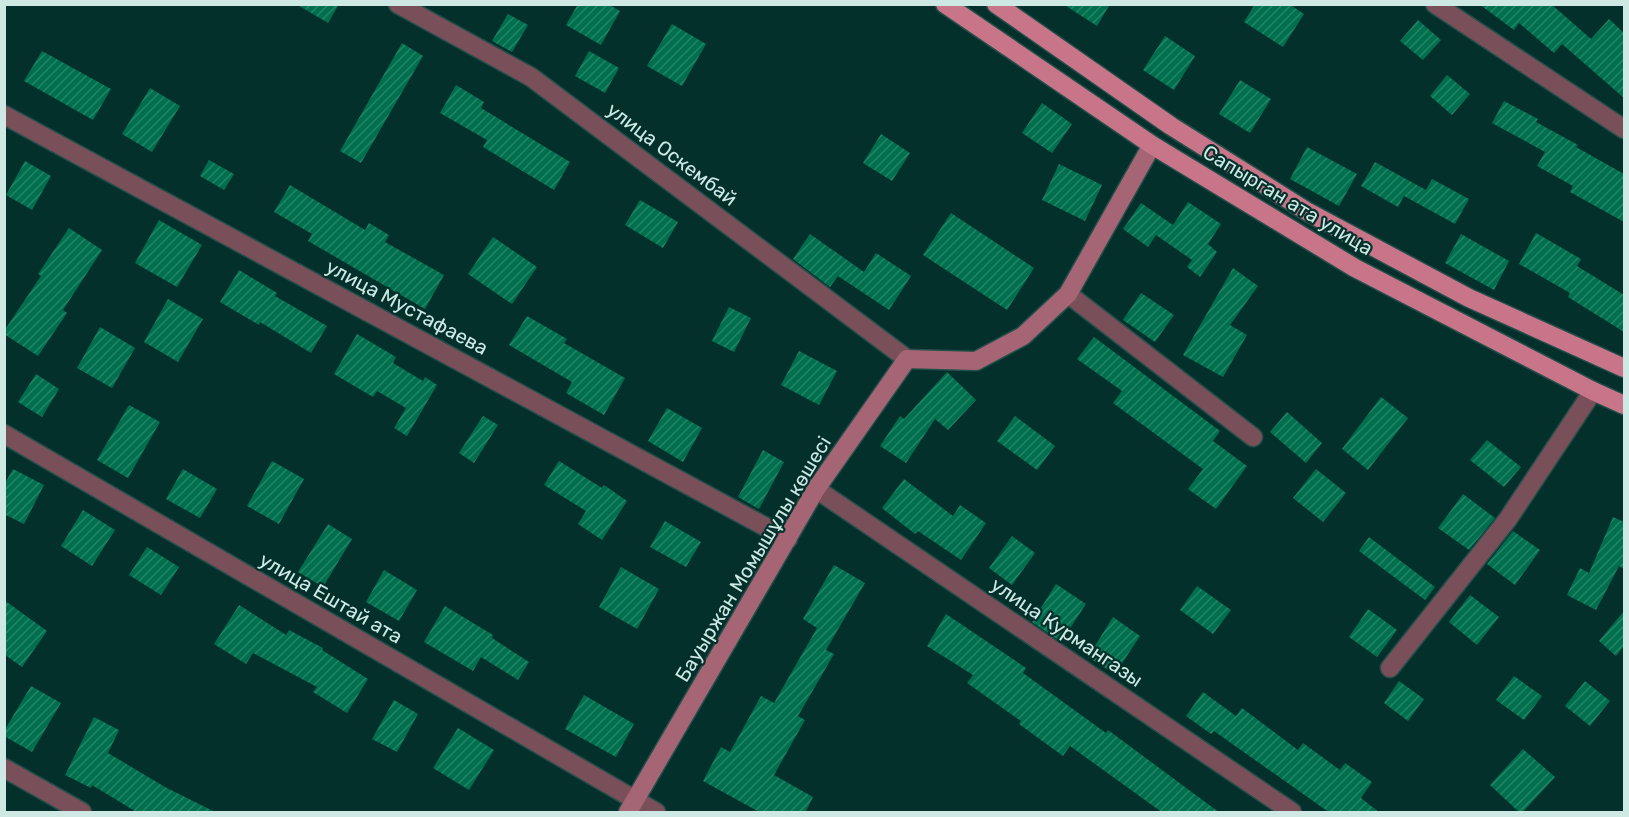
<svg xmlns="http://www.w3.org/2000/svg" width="1629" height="817" viewBox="0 0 1629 817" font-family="Rubik,sans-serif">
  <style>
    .building { fill: url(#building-hatch) }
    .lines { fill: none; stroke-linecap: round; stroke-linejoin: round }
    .street-casing { stroke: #244e49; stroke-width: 21 }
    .secondary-casing { stroke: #244e49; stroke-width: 21 }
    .primary-casing { stroke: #244e49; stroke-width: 21 }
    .street { stroke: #795059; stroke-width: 18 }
    .secondary { stroke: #a66574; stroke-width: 18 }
    .primary { stroke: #c87489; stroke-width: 18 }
    .labels { text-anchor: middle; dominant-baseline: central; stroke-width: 4.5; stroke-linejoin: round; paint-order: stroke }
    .street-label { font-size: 20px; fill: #cee9e4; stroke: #04302c }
  </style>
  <defs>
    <pattern id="building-hatch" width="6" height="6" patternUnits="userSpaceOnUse" patternTransform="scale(1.5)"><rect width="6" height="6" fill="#006f4e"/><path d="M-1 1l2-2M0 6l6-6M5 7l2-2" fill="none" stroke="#248467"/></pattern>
  </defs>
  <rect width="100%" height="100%" fill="#04302c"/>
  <path class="building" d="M296,4H339L328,23Z
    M578,4H608L620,11L601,45L566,25Z
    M1063,4H1110L1097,26Z
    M1255,4H1289L1304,14L1283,47L1244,22Z
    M1479,4H1551L1591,39L1609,19L1624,33V98L1562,44L1554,53L1519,23L1514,30Z
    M508,14L528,25L512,52L492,41Z
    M1418,20L1441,40L1423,60L1400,41Z
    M672,24L706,44L682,86L647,66Z
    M1165,36L1195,56L1174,90L1143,70Z
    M402,43L423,56L361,163L340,151Z
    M42,51L111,89L93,120L24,81Z
    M589,51L619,68L605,93L575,76Z
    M1447,75L1470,94L1452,115L1430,96Z
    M1240,80L1271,99L1250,133L1219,114Z
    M456,85L484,102L481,108L570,162L554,190L483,147L487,140L440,113Z
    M150,88L180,106L152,152L122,134Z
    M1504,101L1538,119L1536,122L1578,145L1576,147L1624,174V222L1570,192L1573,186L1537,166L1545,152L1492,123Z
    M1042,103L1072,124L1052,153L1022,133Z
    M881,134L910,153L892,181L863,163Z
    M1307,147L1357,174L1339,206L1290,179Z
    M209,160L234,174L224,190L200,176Z
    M25,161L51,176L32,210L6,195Z
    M1375,162L1426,190L1432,179L1469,199L1455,224L1404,196L1398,207L1361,186Z
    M1059,164L1102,185L1085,221L1042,200Z
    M290,185L365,230L369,223L389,235L385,242L444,275L425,309L308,241L312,234L274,212Z
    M640,200L678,222L663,248L625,225Z
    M1188,202L1221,224L1208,244L1217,252L1200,277L1187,267L1192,260L1156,235L1148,247L1123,229L1141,203L1173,225Z
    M951,213L1034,268L1007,310L923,255Z
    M159,220L202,245L177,287L135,263Z
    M69,228L102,250L63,310L67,313L38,356L4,334V331L41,276L38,274Z
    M1536,233L1581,259L1577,266L1624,295V332L1568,297L1570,293L1519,264Z
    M810,234L864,272L876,253L911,276L889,310L838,276L830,287L793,259Z
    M1461,234L1509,261L1494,290L1445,263Z
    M493,237L537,267L512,304L468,274Z
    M1233,268L1258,286L1230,325L1247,335L1223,377L1183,355Z
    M239,270L277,293L275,296L327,326L311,353L260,322L259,325L220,302Z
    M1141,293L1174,315L1155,342L1123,320Z
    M168,299L203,319L178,362L144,342Z
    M729,307L751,318L734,352L712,341Z
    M527,316L567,339L564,343L625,378L604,415L566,393L572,382L509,345Z
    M100,327L135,348L112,388L77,368Z
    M357,334L396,357L393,363L423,381L425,377L437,385L407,436L394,428L406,408L377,391L373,397L334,374Z
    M1094,337L1220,431L1213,441L1247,466L1216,509L1188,489L1203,469L1113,403L1122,391L1077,359Z
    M799,351L837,371L819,405L781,385Z
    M947,372L976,400L948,430L935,419L906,463L880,446L900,416L904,419Z
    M36,374L59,389L42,417L18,402Z
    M1381,397L1408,418L1368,470L1342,449Z
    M129,405L160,422L128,478L97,460Z
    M667,408L702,428L683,462L648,441Z
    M1287,412L1322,443L1306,463L1270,432Z
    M483,416L498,425L474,463L459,453Z
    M1015,416L1055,446L1037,470L997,441Z
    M1487,440L1521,467L1504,487L1470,460Z
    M763,450L784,462L759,509L738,497Z
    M272,461L304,479L279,524L247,506Z
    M559,461L602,488L604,485L627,501L602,540L578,524L586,511L544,485Z
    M13,469L44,485L24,524L4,514V485Z
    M183,469L217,489L200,518L166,499Z
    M1316,469L1346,493L1323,522L1293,498Z
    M904,479L953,516L960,505L986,523L961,560L918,531L915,534L882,508Z
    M1463,494L1495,518L1469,550L1438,528Z
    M83,510L115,530L92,566L61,546Z
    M1613,517L1624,522V569L1619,566L1596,610L1567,595L1580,568L1589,573Z
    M665,521L701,542L686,567L650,547Z
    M328,524L352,539L323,587L298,572Z
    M1513,531L1540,550L1515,585L1487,564Z
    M1012,536L1035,553L1012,585L989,568Z
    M1369,537L1435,587L1425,600L1359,551Z
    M147,547L179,567L161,595L129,575Z
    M834,565L865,583L826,650L834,654L798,716L805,720L774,775L813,797L805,813H761L703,781L721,747L730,752L761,696L774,703L817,628L803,619Z
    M621,567L659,589L637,629L599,607Z
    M384,570L417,590L399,621L366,602Z
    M1056,584L1086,604L1061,642L1032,622Z
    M1197,586L1231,610L1213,634L1180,610Z
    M1470,595L1499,617L1477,645L1449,622Z
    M4,600L47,631L22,667L4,654Z
    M239,605L286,635L289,630L323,648L322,650L368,679L347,713L313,692L317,687L253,653L246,664L214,644Z
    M445,606L493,635L492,638L529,662L518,680L481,657L473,671L424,642Z
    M1368,609L1397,630L1377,657L1349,637Z
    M1624,611V646L1616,656L1599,641Z
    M946,614L1026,668L1023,673L1106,733L1108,730L1220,813H1163L1070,746L1063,756L1019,724L1021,721L967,683L973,675L927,646Z
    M1113,617L1140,636L1115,674L1088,657Z
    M1514,676L1542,696L1524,720L1496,700Z
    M1399,681L1424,699L1408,721L1384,703Z
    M1585,681L1610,701L1590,726L1565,706Z
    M31,686L61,703L32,752L4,736V731Z
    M1203,692L1236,716L1242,708L1298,750L1303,743L1340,770L1345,763L1372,782L1361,798L1380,813H1330L1214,731L1211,734L1186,716Z
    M584,695L634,724L616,757L565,729Z
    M394,700L418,714L397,752L372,739Z
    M94,717L119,730L108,753L165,787L217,813H138L92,785L91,788L65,775Z
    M458,728L494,750L469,790L433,768Z
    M1523,749L1555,777L1522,813H1520L1490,785Z"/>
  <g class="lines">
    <g class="street-casing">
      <path id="street" d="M398,4L531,77L907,359
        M1435,4L1624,129
        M4,115L788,539
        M1068,294L1253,437
        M4,434L656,812
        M816,489L1292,812
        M1390,668L1508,519L1593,391
        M4,768L82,812"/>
    </g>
    <g class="secondary-casing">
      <path id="secondary" d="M628,812L816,489L907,359L976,361L1023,336L1068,294L1152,145"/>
    </g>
    <g class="primary-casing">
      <path id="primary" d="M945,4L1152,145L1355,268L1593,391L1624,405
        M996,4L1171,126L1308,212L1469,298L1624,368"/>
    </g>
    <use href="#street" class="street"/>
    <use href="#secondary" class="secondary"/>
    <use href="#primary" class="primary"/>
  </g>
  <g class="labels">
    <g class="street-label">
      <text transform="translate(672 154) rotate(37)">улица Оскембай</text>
      <text transform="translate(1288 200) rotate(31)">Сапырган ата улица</text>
      <text transform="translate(407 307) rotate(28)">улица Мустафаева</text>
      <text transform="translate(753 559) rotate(-59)">Бауыржан Момышұлы көшесі</text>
      <text transform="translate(331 598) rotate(30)">улица Ештай ата</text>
      <text transform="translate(1067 632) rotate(34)">улица Курмангазы</text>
    </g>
  </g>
  <rect width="1629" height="817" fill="none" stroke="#cee9e4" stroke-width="12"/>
</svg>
